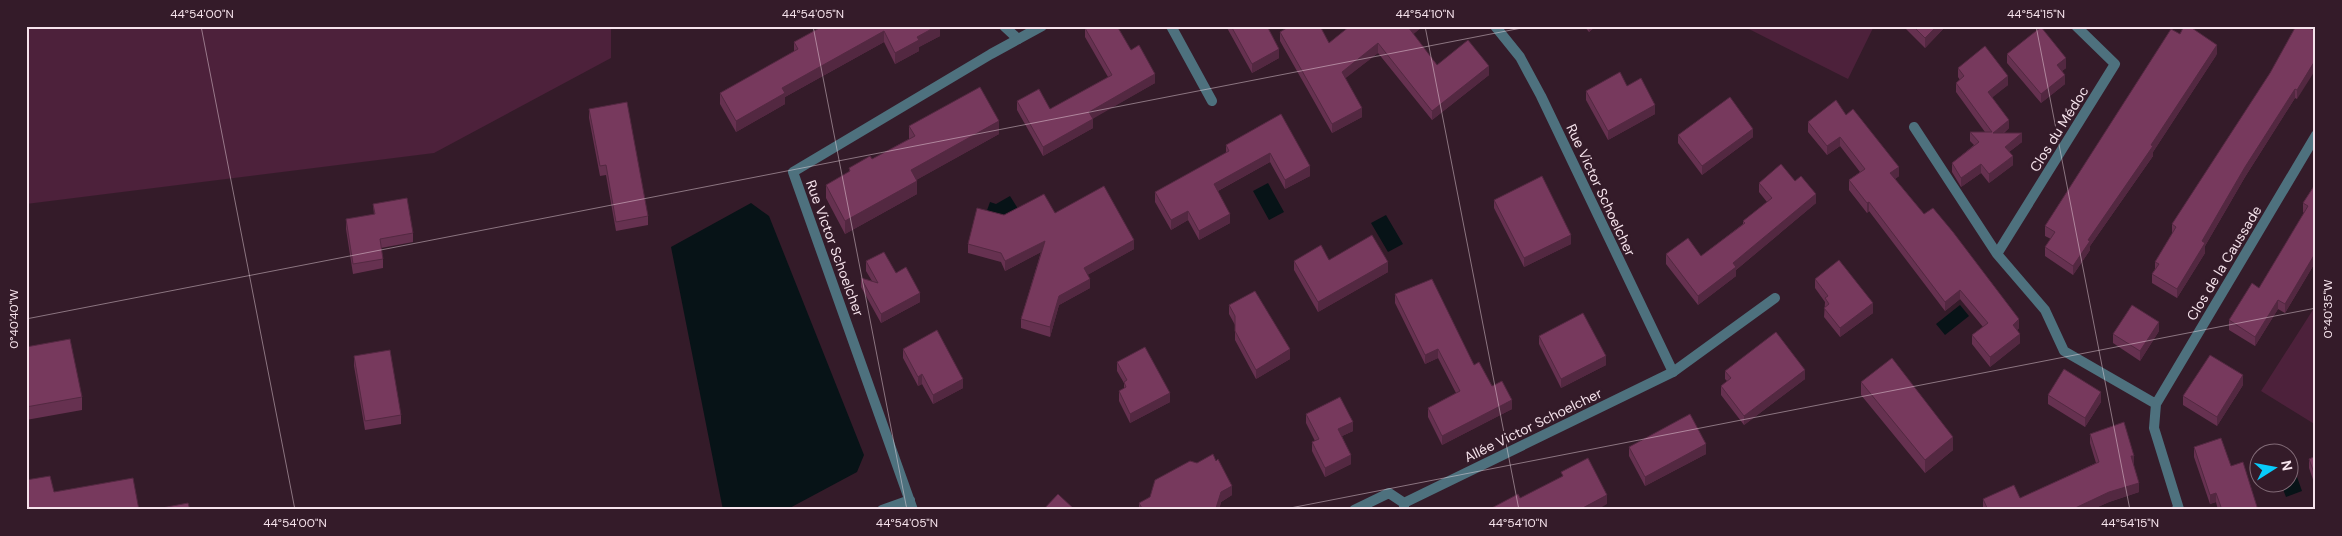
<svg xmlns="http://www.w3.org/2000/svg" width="2342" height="536" viewBox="0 0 2342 536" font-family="'DM Sans',sans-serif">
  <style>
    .green { fill: #4d213b }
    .water { fill: #071317 }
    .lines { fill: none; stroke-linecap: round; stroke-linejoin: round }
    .service { stroke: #4e717e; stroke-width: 10 }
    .minor { stroke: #4e717e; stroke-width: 10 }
    .wall { fill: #663150 }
    .shaded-wall { fill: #532841 }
    .building { fill: #77395d; stroke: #532841 }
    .ticks { fill: none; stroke: #f6e3ec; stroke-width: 1; stroke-opacity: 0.45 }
    .labels { text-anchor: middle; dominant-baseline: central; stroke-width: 5; stroke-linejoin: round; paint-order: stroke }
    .street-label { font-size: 14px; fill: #f6e3ec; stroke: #341b29 }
    .neatline { fill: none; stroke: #f6e3ec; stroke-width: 2 }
    .ticks-label { font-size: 12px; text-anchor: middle; fill: #f6e3ec }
  </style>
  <rect width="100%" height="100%" fill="#341b29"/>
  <path class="green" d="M26,26H611V58L434,153L26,204Z
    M1743,26H1874L1848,79Z
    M2316,305V425L2261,391Z"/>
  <path class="water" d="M1268,183L1284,212L1269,220L1253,191Z
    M1010,196L1020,212L1003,221L985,216L990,202L996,204Z
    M751,203L769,216L864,455L857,472L786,510H723L671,247Z
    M1386,215L1403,244L1388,252L1371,223Z
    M1960,305L1969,316L1945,335L1936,324Z
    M2290,457L2302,491L2286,497L2281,484H2290Z"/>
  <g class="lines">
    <path class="service" d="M1004,26L1018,39
      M1673,372L1775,298"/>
    <path class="minor" d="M1171,26L1212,101
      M2076,26L2115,64L1997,254L2045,310L2064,351L2156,404
      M1914,127L1997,254
      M882,510L910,500
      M913,510L793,172L991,54L1042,26
      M1354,510L1389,493L1404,503
      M1404,510V503L1673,372L1541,96L1520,57L1495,26
      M2176,510L2179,509L2154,428L2156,404L2316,135"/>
  </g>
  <path class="wall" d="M823,26H940V36L919,47V51L895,64L884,42L785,97V104L736,132L720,104V93L794,52V42Z
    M1226,26H1267L1279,58L1252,73Z
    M1350,26H1423L1413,34L1437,65L1489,75L1432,120L1378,53L1345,78L1362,117L1332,133L1280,41V32L1329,43Z
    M1584,26H1596L1589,32Z
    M1905,26H1946L1925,48L1905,28Z
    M2307,26L2297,99L2295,98L2245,177L2205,246V253L2177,298L2152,283V274L2155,269V262L2172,234V224Z
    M1085,28L1131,50L1155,83L1093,118V128L1043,156L1017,110V101L1050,109L1108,77L1085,37Z
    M2007,54L2066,68L2062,71L2065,84L2041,103L2007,63Z
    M2217,54L2153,152V156L2090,246V250L2073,275L2045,256V247L2051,239L2045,236V226Z
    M1958,68L2008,85L1992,97L2009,128L2004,133L2022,142L2009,152L2013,165L1989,183L1981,173L1961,187L1952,172V163L1974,145L1970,141V132H1985L1956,92V83L1960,80L1958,77Z
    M1627,86L1655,114L1608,140L1586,100V91Z
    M589,109L648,216V225L616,231L606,175L600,176L589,118Z
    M1281,114L1310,176L1285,189L1270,162L1218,191L1230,223L1199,240L1188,220L1171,230L1155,202V192L1226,153V145Z
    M1846,115L1899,176L1895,179L2019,328L2017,330L2020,343L1990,367L1972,344V335L1983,327L1960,299L1945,311L1869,211L1867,213L1849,190V180L1860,172L1840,146L1827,155L1808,132V122Z
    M909,126L999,134L916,180L917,194L845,234L826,198V185L849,172V168L872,159L909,139Z
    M1678,135L1753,137L1702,175L1678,143Z
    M1795,181L1816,203L1736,270V276L1698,305L1666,264V254L1701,256L1743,224V221L1767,202L1759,192V183Z
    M2316,183V261L2285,313L2278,309L2255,346L2229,330V320L2259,288L2304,213L2303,212V203Z
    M1494,200L1571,244L1524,267L1494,208Z
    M373,204L413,233V242L381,248L383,259V268L353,274L346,229V219L374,215Z
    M1055,213L1134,249L1087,275L1090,288L1059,305L1050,337L1021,328V319L1041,252L1005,271L1001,262L968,253V244L1004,215Z
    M1329,260L1388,272L1318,312L1294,270V261Z
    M866,261L896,273L920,302L881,323L861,287V278L872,281L866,271Z
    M1815,279L1873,313L1840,337L1824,317L1825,302L1815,288Z
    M1395,294L1474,365L1492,386L1512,409L1442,445L1428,417V408L1456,393L1438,358L1425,364L1395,303Z
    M1229,305L1290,359L1256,379L1235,340V325L1229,314Z
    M2159,331L2140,361L2113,343V334Z
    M1539,336L1606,365L1561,388L1539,344Z
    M26,347L82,397V410L26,420Z
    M903,349L963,388L933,404L922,384L918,386L903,358Z
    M354,356L401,415V424L365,430L354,366Z
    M1117,362L1170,402L1130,423L1119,401V391L1124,389V383L1117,371Z
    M1725,371L1805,379L1744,425L1721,395V386L1727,381L1725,379Z
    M1861,382L1953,450L1925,473L1861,395Z
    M2243,385L2217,426L2183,405V396Z
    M2048,395L2101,402L2085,427L2048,404Z
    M1306,414L1353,431L1342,436L1351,464L1325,477L1312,451V442L1315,441L1306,423Z
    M2090,434L2134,465H2133L2139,492L2109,502L2091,510H1984L1983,508V499L2020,498L2096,463L2090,443Z
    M1629,447L1706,454L1645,486L1629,456Z
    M2194,447L2231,466L2258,510H2218L2216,502L2210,504L2194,457Z
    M2316,456V488L2309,468V459Z
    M1232,495L1221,502L1219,510H1139V503Z"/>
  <path class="shaded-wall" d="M937,26H940V36L919,47V51L895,64V53L917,37Z
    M1411,26H1423L1409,38V28Z
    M1589,26H1596L1589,32Z
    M1937,26H1946L1925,48V38Z
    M884,31V42L785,97V104L736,132V121L782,88Z
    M1378,43V53L1342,81V72Z
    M2217,45V54L2153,152V156L2090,246V250L2073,275V266L2088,240Z
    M1279,49V58L1252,73V64Z
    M2066,58V68L2057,75V65Z
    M2316,59V69L2297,99V90Z
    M1489,66V75L1432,120V111Z
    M1155,74V83L1089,121V112Z
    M2065,75V84L2041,103V94Z
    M2008,76V85L1988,101V92Z
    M2295,89V98L2245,177L2205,246V253L2177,298V289L2202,241L2245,167Z
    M1655,105V114L1608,140V131Z
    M1362,108V117L1332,133V124Z
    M1093,119V128L1043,156V147Z
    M2009,120V128L1993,141V133Z
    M999,121V134L911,183V170Z
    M1753,129V137L1702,175V166Z
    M2022,133V142L2005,155V147Z
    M1840,137V146L1827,155V146Z
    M1270,153V162L1214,193V184Z
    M2013,156V165L1989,183V174Z
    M1981,164V173L1961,187V178Z
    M1310,166V176L1285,189V180Z
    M1899,167V176L1890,183V173Z
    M917,181V194L845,234V221Z
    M1816,194V203L1736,270V276L1698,305V296L1733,263Z
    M1869,202V211L1867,213V203Z
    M1188,211V220L1171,230V220Z
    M1230,214V223L1199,240V231Z
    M1571,235V244L1524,267V258Z
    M1134,240V249L1084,277V268Z
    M1045,241V250L1005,271V261Z
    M2316,252V261L2285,313V304Z
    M1388,262V272L1318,312V302Z
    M1090,279V288L1059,305L1050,337V327L1059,296Z
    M1960,290V299L1945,311V302Z
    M920,293V302L881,323V314Z
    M2278,300V309L2255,346V337Z
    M1873,303V313L1840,337V328Z
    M2019,319V328L2013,334V325Z
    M2159,322V331L2140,361V351Z
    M2020,334V343L1990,367V357Z
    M1290,349V359L1256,379V370Z
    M1438,349V358L1425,364V355Z
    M1606,356V365L1561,388V379Z
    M1805,370V379L1744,425V416Z
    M922,374V384L918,386V377Z
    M2243,375V385L2217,426V417Z
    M963,379V388L933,404V395Z
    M2101,392V402L2085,427V418Z
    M1170,393V402L1130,423V414Z
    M1512,400V409L1442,445V436Z
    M1353,422V431L1338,438V429Z
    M1953,437V450L1925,473V460Z
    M1706,444V454L1645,486V477Z
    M1351,455V464L1325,477V468Z
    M2131,456H2134V465L2131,466Z
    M2139,483V492L2109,502L2091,510H2071L2109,492Z
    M1232,486V495L1221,502L1219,510H1214L1221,492Z
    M2216,493V502L2210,504V495Z
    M1607,495V504L1597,510H1579Z"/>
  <path class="building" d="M823,26H937L917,37L919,40L895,53L884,31L782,88L785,93L736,121L720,93L798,49L794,42Z
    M1087,26H1117L1131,50L1139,45L1155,74L1089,112L1093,119L1043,147L1017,101L1039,89L1050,109L1112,75L1085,28Z
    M1231,26H1267L1279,49L1252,64Z
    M1290,26H1320L1329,43L1350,26H1411L1409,28L1437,65L1468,40L1489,66L1432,111L1378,43L1342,72L1362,108L1332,124L1280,32Z
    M1913,26H1937L1925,38Z
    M2184,26H2189L2217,45L2151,145L2153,146L2088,240L2090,241L2073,266L2045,247L2055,232L2045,226L2171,29L2180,34Z
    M2296,26H2307L2316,32V59L2297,90L2295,89L2245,167L2202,241L2205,243L2177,289L2152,274L2159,264L2155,262L2176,227L2172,224L2270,73Z
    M2041,27L2066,58L2057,65L2065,75L2041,94L2007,54Z
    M1985,46L2008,76L1988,92L2009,120L1993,133H2022L2005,147L2013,156L1989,174L1981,164L1961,178L1952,163L1979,142L1970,132H1992L1956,83L1964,76L1958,68Z
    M1620,72L1627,86L1641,78L1655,105L1608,131L1586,91Z
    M980,87L999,121L911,170L917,181L845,221L826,185L850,171L849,168L870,156L872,159L915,136L909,126Z
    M1730,97L1753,129L1702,166L1678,135Z
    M1836,100L1846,115L1853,109L1899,167L1890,173L1924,214L1933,208L1953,232L2019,319L2013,325L2020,334L1990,357L1972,335L1988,323L1960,290L1945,302L1869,202L1867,203L1849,180L1865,169L1840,137L1827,146L1808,122Z
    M627,102L648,216L616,222L606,165L600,166L589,109Z
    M1281,114L1310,166L1285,180L1270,153L1214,184L1230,214L1199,231L1188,211L1171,220L1155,192L1229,151L1226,145Z
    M1781,164L1795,181L1801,176L1816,194L1733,263L1736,267L1698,296L1666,254L1688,238L1701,256L1745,223L1743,221L1772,198L1759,183Z
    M1542,176L1571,235L1524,258L1494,200Z
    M2316,183V252L2285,304L2278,300L2255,337L2229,320L2252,283L2259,288L2308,206L2303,203Z
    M1104,186L1134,240L1084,268L1090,279L1059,296L1050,327L1021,319L1045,241L1005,261L1001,253L968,244L977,208L1004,215L1044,194L1055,213Z
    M407,198L413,233L380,239L383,259L353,264L346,219L375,214L373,204Z
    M1372,235L1388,262L1318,302L1294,261L1321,245L1329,260Z
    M884,252L896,273L906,267L920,293L881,314L861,278L878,283L866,261Z
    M1839,260L1873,303L1840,328L1824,308L1829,304L1825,298L1828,296L1815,279Z
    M1432,279L1474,365L1479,362L1492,386L1502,381L1512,400L1442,436L1428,408L1460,391L1438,349L1425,355L1395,294Z
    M1255,291L1290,349L1256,370L1235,331V316L1229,305Z
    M2132,305L2159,322L2140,351L2113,334Z
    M1583,313L1606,356L1561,379L1539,336Z
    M937,330L963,379L933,395L922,374L918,377L903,349Z
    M1776,332L1805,370L1744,416L1721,386L1731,378L1725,371Z
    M70,339L82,397L26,407V347Z
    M1145,347L1170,393L1130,414L1119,391L1126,387L1124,382L1127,380L1117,362Z
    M390,350L401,415L365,421L354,356Z
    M2210,355L2243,375L2217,417L2183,396Z
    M1892,358L1953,437L1925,460L1861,382Z
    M2064,369L2101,392L2085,418L2048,395Z
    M1340,397L1353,422L1338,429L1351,455L1325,468L1312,442L1319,439L1306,414Z
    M1690,414L1706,444L1645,477L1629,447Z
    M2124,422L2134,456H2131L2139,483L2109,492L2071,510H1988L1983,499L2014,485L2020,498L2099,462L2090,434Z
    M2221,438L2231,466L2243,462L2258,510H2222L2216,493L2210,495L2194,447Z
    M1213,454L1216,461L1218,459L1232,486L1221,492L1216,508L1214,510H1143L1139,503L1150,497L1155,480L1190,461L1197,463Z
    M2316,456V478L2309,459Z
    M1588,458L1607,495L1579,510H1488L1518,494L1520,498L1563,476L1561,472Z
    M50,476L54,492L133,478L139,510H26V480Z
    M1058,494L1075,510H1043Z
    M188,503L190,510H162V508Z"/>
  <path class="ticks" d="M201,26L295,510M813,26L907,510M1425,26L1519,510M2036,26L2130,510M26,319L1532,26M1280,510L2316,308"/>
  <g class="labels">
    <g class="street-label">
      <text transform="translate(2059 129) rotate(-58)">Clos du Médoc</text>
      <text transform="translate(1601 190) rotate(65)">Rue Victor Schoelcher</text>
      <text transform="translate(835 248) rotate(70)">Rue Victor Schoelcher</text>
      <text transform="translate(2224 263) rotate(-59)">Clos de la Caussade</text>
      <text transform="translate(1533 425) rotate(-26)">Allée Victor Schoelcher</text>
    </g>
  </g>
  <rect width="2342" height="536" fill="none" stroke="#341b29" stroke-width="55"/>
  <g transform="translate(2274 468) rotate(79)"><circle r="24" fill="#341b29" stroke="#826b77"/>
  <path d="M0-4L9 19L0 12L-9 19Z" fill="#08cbfa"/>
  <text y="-8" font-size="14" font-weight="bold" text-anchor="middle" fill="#f6e3ec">N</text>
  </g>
  <rect x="28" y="28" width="2286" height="480" class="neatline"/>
  <g class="ticks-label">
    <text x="202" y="18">44°54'00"N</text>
    <text x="813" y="18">44°54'05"N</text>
    <text x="1425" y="18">44°54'10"N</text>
    <text x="2036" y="18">44°54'15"N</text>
    <text transform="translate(2328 309) rotate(-90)" y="4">0°40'35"W</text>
    <text transform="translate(14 319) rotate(-90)" y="4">0°40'40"W</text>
    <text x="295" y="527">44°54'00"N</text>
    <text x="907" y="527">44°54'05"N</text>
    <text x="1518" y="527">44°54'10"N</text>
    <text x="2130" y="527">44°54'15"N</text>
  </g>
</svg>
